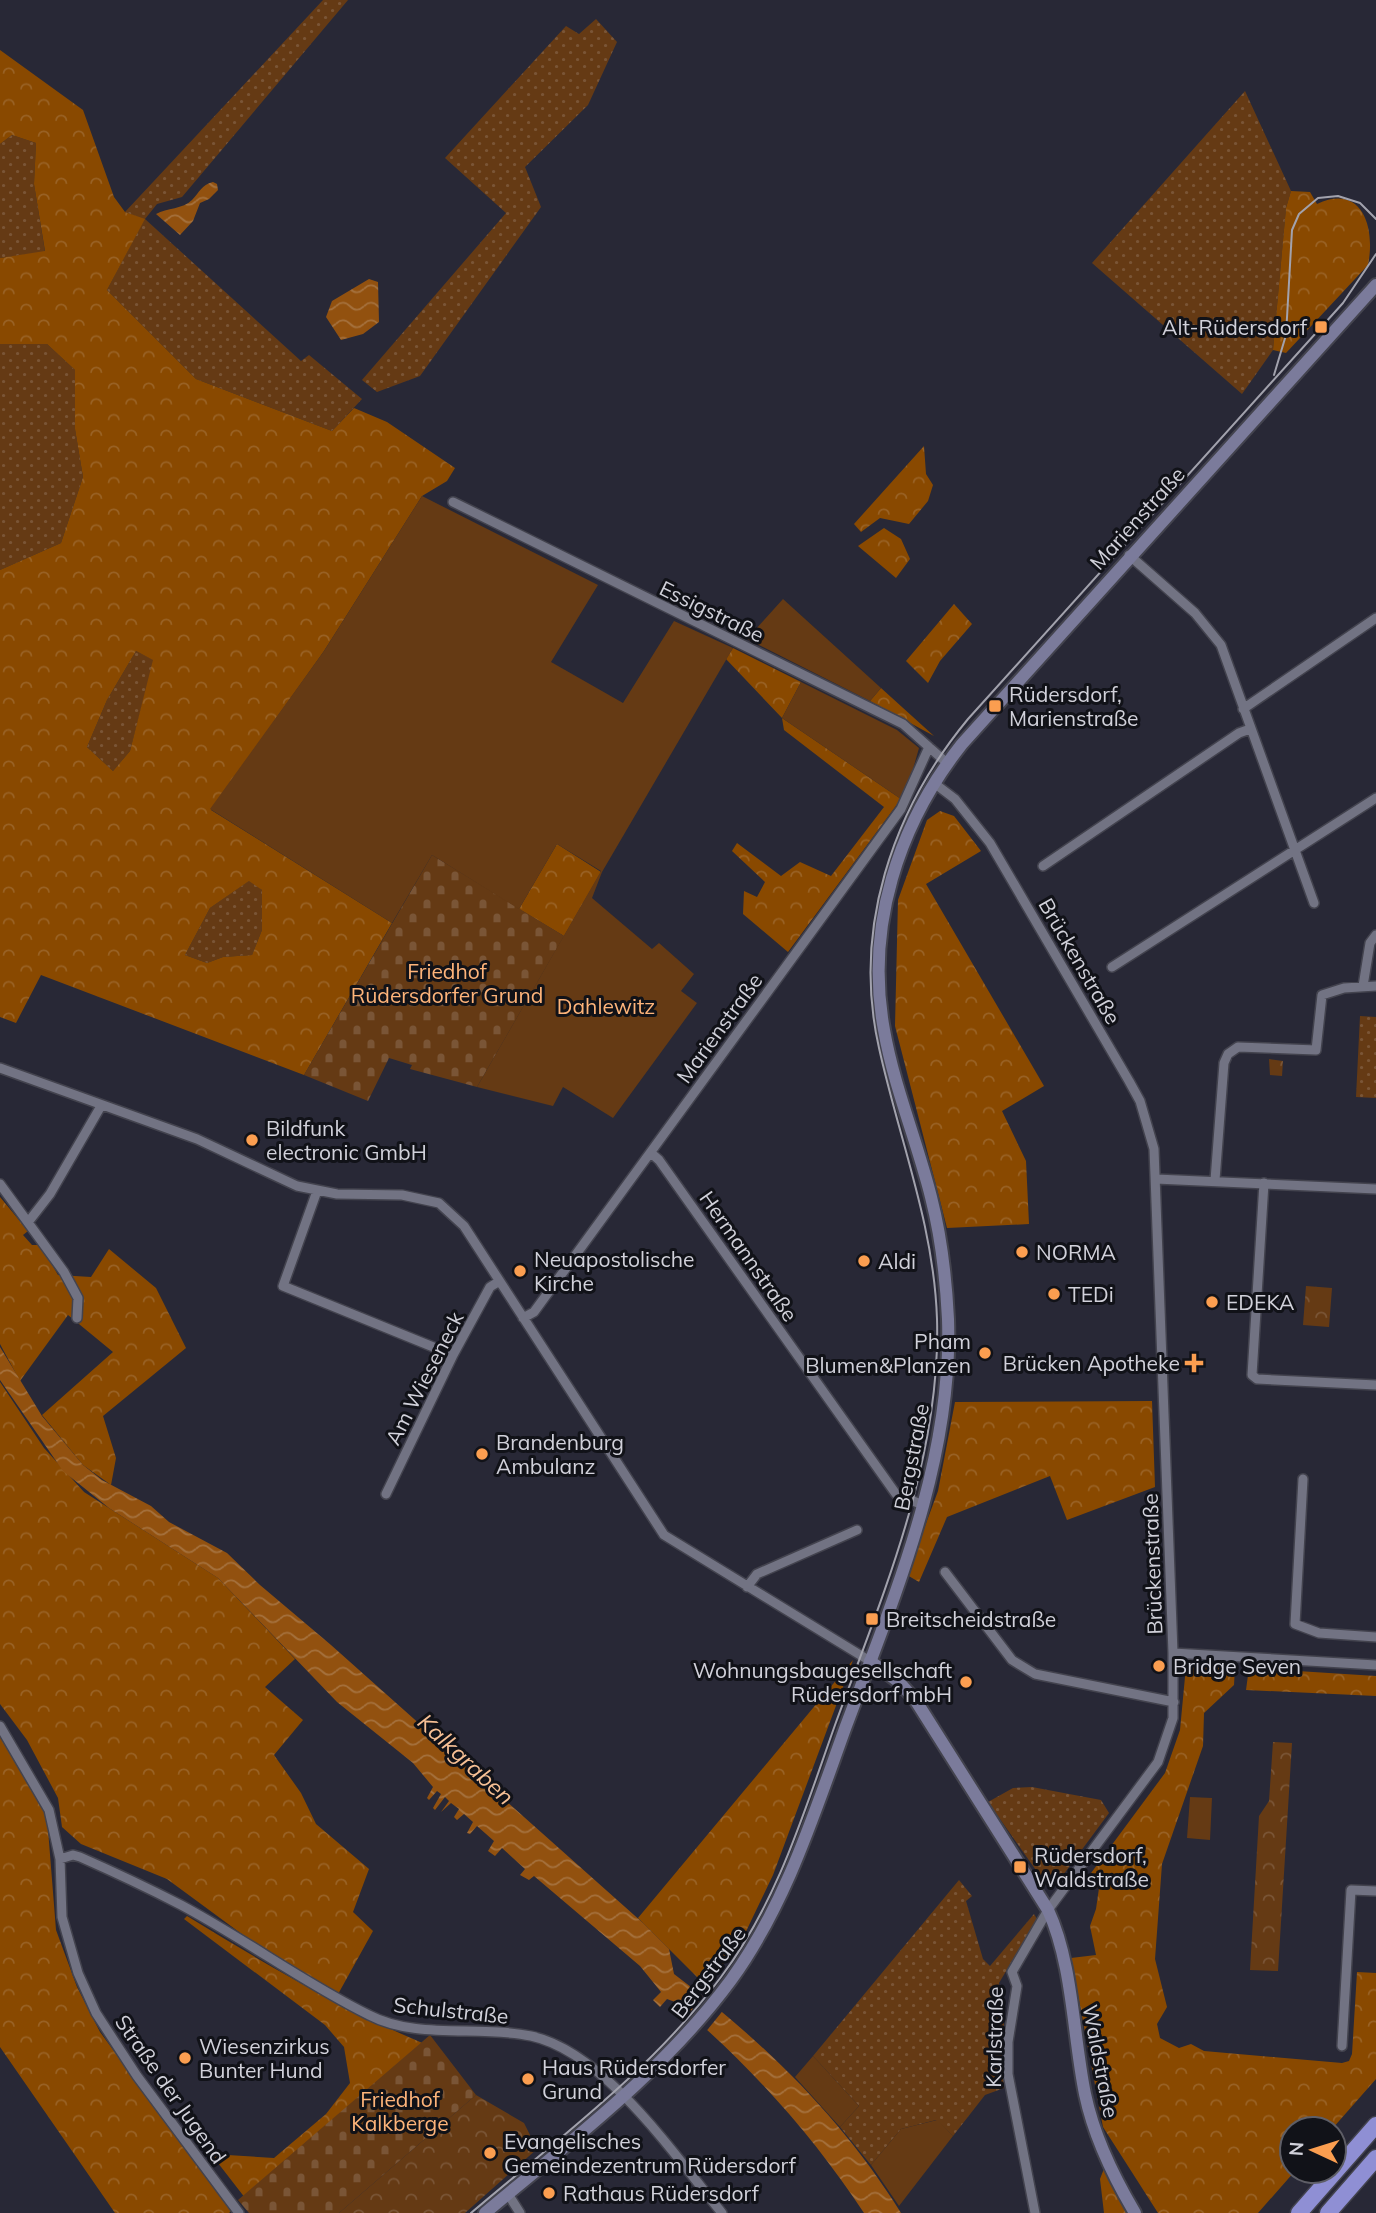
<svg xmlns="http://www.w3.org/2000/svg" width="1376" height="2213" viewBox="0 0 1376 2213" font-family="Mulish,sans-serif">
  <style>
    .grass { fill: url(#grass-dots) }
    .forest { fill: url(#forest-crowns); fill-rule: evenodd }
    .cemetery { fill: url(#cemetery-stones) }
    .park { fill: url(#park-crowns) }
    .garden { fill: #653a14 }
    .water { fill: url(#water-waves) }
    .pier { fill: #282836 }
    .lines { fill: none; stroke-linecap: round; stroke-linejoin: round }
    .street-casing { stroke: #43434e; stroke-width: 12 }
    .secondary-casing { stroke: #43434e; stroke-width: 16 }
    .highway-casing { stroke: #43434e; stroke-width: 19 }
    .street { stroke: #727383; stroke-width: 9 }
    .secondary { stroke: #7b7b9b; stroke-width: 12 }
    .highway { stroke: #8f8fd4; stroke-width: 16 }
    .tram { stroke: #a2a2ad; stroke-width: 2 }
    .poi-dot { fill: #fb9e50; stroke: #111218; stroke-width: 2.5 }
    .labels { text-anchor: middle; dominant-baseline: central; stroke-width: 6; stroke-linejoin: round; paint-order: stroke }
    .poi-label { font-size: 21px; fill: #d1d1da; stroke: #111218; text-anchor: start }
    .street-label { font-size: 21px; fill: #d1d1da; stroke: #111218 }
    .park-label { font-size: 21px; fill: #feb47a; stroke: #111218 }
    .water-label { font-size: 23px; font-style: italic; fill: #f7c095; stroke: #111218 }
  </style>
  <defs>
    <pattern id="grass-dots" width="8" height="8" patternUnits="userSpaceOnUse" patternTransform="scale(1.75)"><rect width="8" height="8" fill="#653a14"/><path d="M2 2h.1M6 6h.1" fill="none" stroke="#7a5536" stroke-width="1.8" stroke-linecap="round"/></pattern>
    <pattern id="forest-crowns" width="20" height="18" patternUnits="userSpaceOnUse" patternTransform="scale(1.75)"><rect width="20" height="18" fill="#894900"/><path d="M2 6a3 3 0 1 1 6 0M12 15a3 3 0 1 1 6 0" fill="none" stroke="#996225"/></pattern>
    <pattern id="cemetery-stones" width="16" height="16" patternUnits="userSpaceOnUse" patternTransform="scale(1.75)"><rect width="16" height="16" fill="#653a14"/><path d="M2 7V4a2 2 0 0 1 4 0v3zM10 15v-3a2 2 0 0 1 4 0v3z" fill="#7a5536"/></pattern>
    <pattern id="park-crowns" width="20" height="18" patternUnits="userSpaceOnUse" patternTransform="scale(1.75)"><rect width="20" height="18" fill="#653a14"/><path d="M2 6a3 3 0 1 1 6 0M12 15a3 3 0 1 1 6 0" fill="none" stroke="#7a5536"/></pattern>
    <pattern id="water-waves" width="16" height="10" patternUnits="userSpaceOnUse" patternTransform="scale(1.75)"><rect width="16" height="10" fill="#92510f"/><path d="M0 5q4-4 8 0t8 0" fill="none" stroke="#a5713d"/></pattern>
  </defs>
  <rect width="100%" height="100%" fill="#282836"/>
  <path class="grass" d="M323,0H348L182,197L157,204L145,219L301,361L309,355L362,399L332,431L196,379L107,290L144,220L125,212Z
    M596,19L617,42L588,105L525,167L541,207L420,376L377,392L362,380L506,213L445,158L566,26L579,34Z
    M1245,91L1291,191L1286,208L1273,350L1242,394L1092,263Z
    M12,135L36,143L34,184L45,252L0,258V144Z
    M0,344H47L75,370V429L83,477L61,543L0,570Z
    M136,651L154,660L130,751L113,771L87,747L107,700Z
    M250,880L262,890V930L252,955L223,957L207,963L185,955L210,908Z
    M1360,1016L1376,1017V1098L1356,1097Z
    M1032,1787L1101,1800L1109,1813L1055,1886H1047L988,1802L1013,1788Z
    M959,1880L972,1896L966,1901L983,1959L990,1966L1034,1914L1037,1919L999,1983L1004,2022V2088L985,2095L953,2136L936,2120L901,2129L871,2165L840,2127L859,2106L813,2056Z"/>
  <path class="forest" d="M0,50L83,110L114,197L125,212L145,219L107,290L196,379L332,431L354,408L387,422L455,468L447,481L422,496L324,651L211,810L392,923L304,1075L41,975L16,1023L0,1017V570L61,543L83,477L75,429V370L47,344H0V258L45,251L34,184L36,143L12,135L0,144ZM136,651L153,660L130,751L113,771L87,747L107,700ZM249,881L262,890V930L252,955L223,957L207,963L185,955L210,908Z
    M1291,191L1310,192L1317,204C1361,183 1376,226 1368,265L1286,353L1273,350L1286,208Z
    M924,446L926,474L933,485L928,501L909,524L880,518L861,532L854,524Z
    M884,528L901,539L910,559L896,578L858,546Z
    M954,604L972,624L940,661L928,683L906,661Z
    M733,648L801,682L782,718L901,799L788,952L743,914L744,891L757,897L765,882L732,851L737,843L781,876L800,862L831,876L884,807L784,730L782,718L726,659Z
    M881,688L934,736L870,701Z
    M940,811L954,816L981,851L926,884L1044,1086L1002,1111L1026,1161L1029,1224L947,1228L895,1026L898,900L927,820Z
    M557,844L601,872L564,936L519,909Z
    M0,1197L28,1231L23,1235L32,1245H41L58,1275L91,1277L109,1249L156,1288L186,1348L103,1416L116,1458L111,1485L83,1465L42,1415L113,1352L68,1315L20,1381L0,1344Z
    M0,1382L44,1448L84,1492L218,1578L295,1659L265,1687L303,1720L274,1755L301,1793L316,1824L369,1869L353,1912L373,1931L337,1996L277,1960L167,1879L81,1844L62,1827L58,1798L27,1740L0,1704Z
    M1152,1401L1155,1487L1067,1520L1050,1476L947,1517L919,1582L907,1575L938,1491L955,1402Z
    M853,1660L773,1875L740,1944L705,1985L638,1918Z
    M1198,1665L1235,1667L1234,1685L1204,1713L1203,1746L1162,1864L1155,1959L1167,2007L1157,2024L1160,2038L1179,2048L1191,2044L1204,2051L1342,2063L1349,2061L1352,2054L1357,1972L1376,1973V2079L1332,2129H1292V2171H1295L1258,2213H1158L1103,2127L1071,1958L1096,1955L1090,1926L1096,1909L1099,1888H1080L1165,1773L1180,1730L1185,1677L1188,1670Z
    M1249,1668L1376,1676V1696L1246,1690Z
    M0,1736L47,1817L56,1930L77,1987L100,2032L231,2211L229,2213H115L0,2047Z
    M187,1916C265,1964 343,2010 427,2045L249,2203L211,2154L274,2158L326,2114L350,2083L344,2047L325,2025L184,1919Z
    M1105,2166L1129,2213H1104L1100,2179Z"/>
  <path class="cemetery" d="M432,855L564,936L477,1087L410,1069L412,1065L389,1058L368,1101L304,1075Z
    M430,2035L476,2095L339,2213H249L238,2200Z"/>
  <path class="park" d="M1269,1059L1283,1061L1282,1076L1270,1075Z
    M1306,1286L1332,1288L1329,1327L1303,1325Z
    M1273,1742L1292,1743L1278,1971L1250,1970L1259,1816L1269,1801Z
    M476,2095L524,2123L537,2149L465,2213H339Z"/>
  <path class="garden" d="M422,496L598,585L551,662L623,703L674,621L733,648L602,872L592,898L652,949L659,943L694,974L681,991L697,1003L613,1118L563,1087L553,1106L477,1087L601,871L557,844L519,909L432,855L392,923L210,809L324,651Z
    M783,599L881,688L870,701L747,639Z
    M801,682L897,730L919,748L906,794L901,799L782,718Z
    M1190,1797L1212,1798L1210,1840L1187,1838Z
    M813,2056L859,2106L840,2127L795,2077Z
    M937,2120L953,2136L899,2206L871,2165L901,2129Z"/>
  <path class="water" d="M213,182L217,184L218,190L209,199L200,203L193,221L180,235L156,214C167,208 183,209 192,200C200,192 201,185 213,182Z
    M369,279L378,282L379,322L363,334L341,340L326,317L332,301Z
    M0,1347L42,1416L83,1465L102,1480L151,1506L169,1522L227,1553L260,1585L331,1645L643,1923L669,1949L674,1974C763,2041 842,2118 901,2213H864C812,2134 747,2062 675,2002L667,1999L660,2007L653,2000L661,1992L640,1966L534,1876L529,1880L520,1875L525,1869L502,1848L495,1856L488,1851L494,1841L477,1826L470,1834L467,1833L473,1822L464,1814L457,1820L454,1817L459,1809L451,1803L441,1812L449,1801L445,1797L435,1810L433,1808L441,1794L437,1791L429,1800L427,1798L433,1787L413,1763L337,1702L218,1578L109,1508L63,1471L0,1380Z"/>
  <path class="pier" d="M705,1993L725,2008L704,2034L687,2016Z"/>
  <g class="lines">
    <g class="street-casing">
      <path id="street" d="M453,502L903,724L947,763
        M1129,555L1195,613L1221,645L1314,903
        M1243,709L1376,618
        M934,783L955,799L990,843L1129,1081L1140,1101L1154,1149L1173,1653V1718L1158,1762L1048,1910L1012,1972L1017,1986L1008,2042V2074L1035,2213
        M1043,866L1239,733L1250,729
        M1112,967L1376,798
        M1363,986L1370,943L1376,935
        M0,1068L197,1139L297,1186L337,1194L402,1195L439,1203L464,1226L664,1535L870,1661
        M651,1153L659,1160L896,1494L923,1505
        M1156,1179L1376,1189
        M1215,1180L1224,1063L1228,1054L1238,1047L1316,1050L1322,995L1344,988L1376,986
        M1264,1183L1252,1375L1257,1379L1376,1385
        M0,1184L64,1272L78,1298L77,1318
        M317,1191L283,1286L453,1355
        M29,1221L50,1194L101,1106
        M523,1318L534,1312L901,809L929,747
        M1303,1479L1295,1624L1319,1633L1376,1637
        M386,1494L453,1355L490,1287L498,1282
        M945,1572L1012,1660L1035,1674L1174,1702
        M747,1587L757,1574L857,1530
        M1173,1653L1376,1665
        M0,1726L49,1810L60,1859L62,1917L78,1973L96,2013L137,2076L239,2213
        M60,1859L73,1855L80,1857C114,1872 148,1888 181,1905C245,1939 304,1983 369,2015C417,2040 479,2025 531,2036C605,2052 675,2156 722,2213
        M1342,2046L1351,1890L1376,1891
        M508,2194L520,2213"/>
    </g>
    <g class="secondary-casing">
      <path id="secondary" d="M870,1661L899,1682L916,1701L1048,1910C1073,1964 1073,2036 1085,2094C1094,2137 1113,2176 1135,2213
        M485,2213C571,2141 664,2071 731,1980C786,1904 814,1814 846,1726C894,1597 953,1460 948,1319C946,1279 941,1236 931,1197C917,1141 894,1087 884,1030C865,927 898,825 962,744L1376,285"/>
    </g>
    <g class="highway-casing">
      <path id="highway" d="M1299,2213L1376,2125
        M1328,2213L1376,2158"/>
    </g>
    <use href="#street" class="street"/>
    <use href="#secondary" class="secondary"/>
    <use href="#highway" class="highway"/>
    <path class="tram" d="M1274,375L1286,335L1292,230L1299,214L1318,198L1338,196L1360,203L1376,219
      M471,2213C558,2139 653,2069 721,1977C778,1901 804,1812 835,1725C883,1594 941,1460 937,1319C934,1225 899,1139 879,1048C852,929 892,811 968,719L1343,303L1376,254"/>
  </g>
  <g class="poi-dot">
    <rect x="1314" y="320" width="14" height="14" rx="3.5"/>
    <rect x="988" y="699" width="14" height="14" rx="3.5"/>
    <circle cx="252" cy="1140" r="7"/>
    <circle cx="1022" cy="1252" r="7"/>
    <circle cx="864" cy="1261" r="7"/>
    <circle cx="520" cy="1271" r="7"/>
    <circle cx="1054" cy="1294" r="7"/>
    <circle cx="1212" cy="1302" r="7"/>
    <circle cx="985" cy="1353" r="7"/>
    <path d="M1190.5 1352.5h7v7h7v7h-7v7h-7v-7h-7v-7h7z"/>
    <circle cx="482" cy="1454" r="7"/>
    <rect x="865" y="1612" width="14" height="14" rx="3.5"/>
    <circle cx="1159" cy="1666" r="7"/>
    <circle cx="966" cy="1682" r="7"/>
    <rect x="1013" y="1860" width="14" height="14" rx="3.5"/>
    <circle cx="185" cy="2058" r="7"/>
    <circle cx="528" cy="2079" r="7"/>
    <circle cx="490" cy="2153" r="7"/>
    <circle cx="549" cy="2193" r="7"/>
  </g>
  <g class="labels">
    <g class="poi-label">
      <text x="1307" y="327" text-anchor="end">Alt-Rüdersdorf</text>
      <text x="1009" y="694">Rüdersdorf,<tspan x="1009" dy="24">Marienstraße</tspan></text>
      <text x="266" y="1128">Bildfunk<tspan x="266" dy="24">electronic GmbH</tspan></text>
      <text x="1036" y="1252">NORMA</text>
      <text x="534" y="1259">Neuapostolische<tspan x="534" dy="24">Kirche</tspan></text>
      <text x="878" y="1261">Aldi</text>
      <text x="1068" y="1294">TEDi</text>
      <text x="1226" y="1302">EDEKA</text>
      <text x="971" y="1341" text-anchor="end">Pham<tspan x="971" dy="24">Blumen&amp;Planzen</tspan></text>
      <text x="1180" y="1363" text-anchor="end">Brücken Apotheke</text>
      <text x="496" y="1442">Brandenburg<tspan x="496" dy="24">Ambulanz</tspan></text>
      <text x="886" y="1619">Breitscheidstraße</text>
      <text x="1173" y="1666">Bridge Seven</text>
      <text x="952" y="1670" text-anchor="end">Wohnungsbaugesellschaft<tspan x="952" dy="24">Rüdersdorf mbH</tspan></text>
      <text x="1034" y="1855">Rüdersdorf,<tspan x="1034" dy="24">Waldstraße</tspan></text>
      <text x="199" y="2046">Wiesenzirkus<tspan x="199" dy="24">Bunter Hund</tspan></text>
      <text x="542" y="2067">Haus Rüdersdorfer<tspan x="542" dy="24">Grund</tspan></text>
      <text x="504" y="2141">Evangelisches<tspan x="504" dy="24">Gemeindezentrum Rüdersdorf</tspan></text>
      <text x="563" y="2193">Rathaus Rüdersdorf</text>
    </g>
    <g class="street-label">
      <text transform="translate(1137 518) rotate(-48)">Marienstraße</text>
      <text transform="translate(712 611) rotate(26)">Essigstraße</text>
      <text transform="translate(1080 961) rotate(60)">Brückenstraße</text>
      <text transform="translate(719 1028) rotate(-54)">Marienstraße</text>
      <text transform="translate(749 1256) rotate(55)">Hermannstraße</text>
      <text transform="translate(424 1378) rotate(-63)">Am Wieseneck</text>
      <text transform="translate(911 1457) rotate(-79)">Bergstraße</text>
      <text transform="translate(1152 1564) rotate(-92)">Brückenstraße</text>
      <text transform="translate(708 1972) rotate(-53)">Bergstraße</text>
      <text transform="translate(451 2010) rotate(6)">Schulstraße</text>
      <text transform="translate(994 2037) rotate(-89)">Karlstraße</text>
      <text transform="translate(1101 2061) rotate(79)">Waldstraße</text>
      <text transform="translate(171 2089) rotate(55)">Straße der Jugend</text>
    </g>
    <g class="park-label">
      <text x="447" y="971">Friedhof<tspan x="447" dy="24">Rüdersdorfer Grund</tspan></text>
      <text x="606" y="1006">Dahlewitz</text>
      <text x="400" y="2099">Friedhof<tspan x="400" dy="24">Kalkberge</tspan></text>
    </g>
    <g class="water-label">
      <text transform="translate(466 1759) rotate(43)">Kalkgraben</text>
    </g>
  </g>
  <g transform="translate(1313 2150) rotate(274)"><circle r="33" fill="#111218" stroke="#5e5e66" stroke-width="2"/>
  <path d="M0-5L12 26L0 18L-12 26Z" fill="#fb9e50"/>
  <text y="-10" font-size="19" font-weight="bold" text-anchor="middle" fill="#d1d1da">N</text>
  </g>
</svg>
